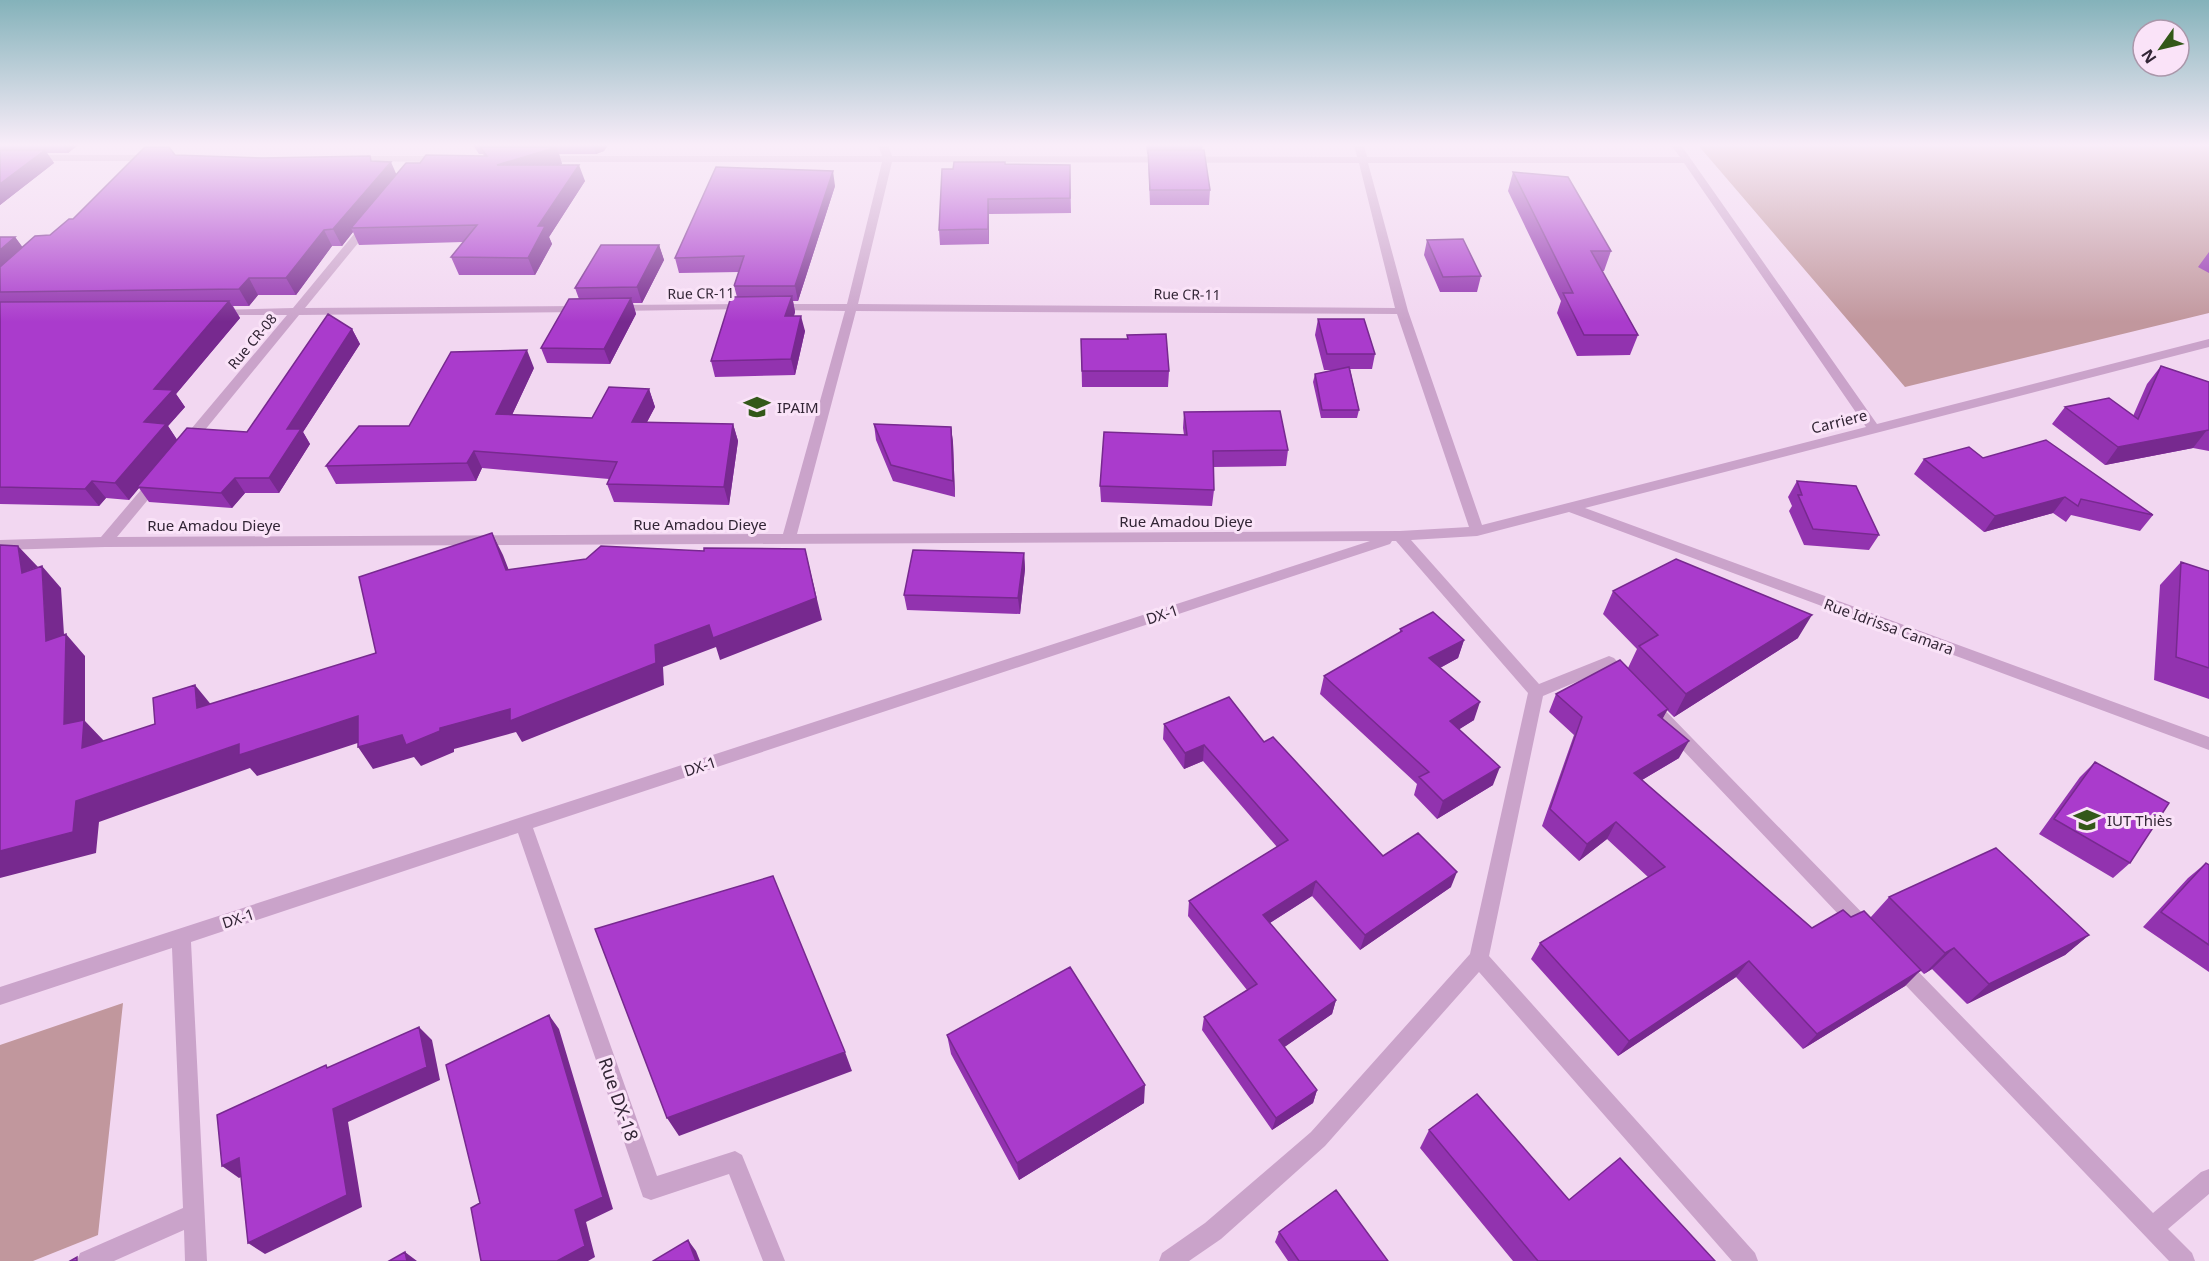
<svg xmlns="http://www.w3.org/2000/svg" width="2209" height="1261" viewBox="0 0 2209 1261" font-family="'Noto Sans',sans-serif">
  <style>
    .green { fill: #c1979d }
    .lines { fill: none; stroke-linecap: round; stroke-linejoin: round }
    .minor { fill: #caa3ca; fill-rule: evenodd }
    .wall { fill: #9233af }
    .shaded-wall { fill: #77298f }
    .building { fill: #aa3bcc; stroke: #77298f; stroke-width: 1.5 }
    .labels { text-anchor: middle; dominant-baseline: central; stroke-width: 6; stroke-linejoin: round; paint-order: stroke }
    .far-street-label { font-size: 14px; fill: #322535; stroke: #fae3f8 }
    .poi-label { font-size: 15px; fill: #322535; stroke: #fae3f8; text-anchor: start }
    .street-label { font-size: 15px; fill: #322535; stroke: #fae3f8 }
    .near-street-label { font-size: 18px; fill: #322535; stroke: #fae3f8 }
  </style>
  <rect width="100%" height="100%" fill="#f2d7f1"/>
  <path class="green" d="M1698,145H2209V313L1905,387Z
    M123,1003L98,1235L33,1261H0V1045Z"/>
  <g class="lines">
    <path class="minor" d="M878,145H888L892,156L1357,157L1354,145H1364L1367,157H1680L1671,145H1681L1877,424L2209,339V347L1585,508L2209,737V750L1569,512L1477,536L1411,540L1539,684L1609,656L1614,658L1633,679L1631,683C1619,687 1614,677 1607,669L1543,696L1489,956L1755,1253L1758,1261H1732L1479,972L1325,1146L1221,1239L1189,1261H1159L1162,1253L1205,1223L1311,1132L1470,954L1528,693L1396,541H1392L1390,544L533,828L657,1176L735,1151L742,1155L785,1261H763L729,1174L651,1200L643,1197L518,833L191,942L207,1261H185L184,1230L114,1261H77L80,1253L183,1208L172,948L0,1005V987L1370,541L105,547L0,550V540L101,537L151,478H161L163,481L161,484L117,537L783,534L845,311L774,310L768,307L774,304H847L882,162H540L535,159L540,156H882ZM892,162L1359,163L1395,308L858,304ZM1368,163H1684L1866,427L1482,525L1408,311ZM856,311L1397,314L1469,527L1400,531L797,534Z
      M0,155H153L158,158L153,161H0Z
      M351,156H444L449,159L444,162L348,161L346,159Z
      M368,221L373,224L372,226L305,308L582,306L588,309L582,312L299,315L191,447H181L180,444L181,441L287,315H216L212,314V310L293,308L364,222Z
      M747,304L751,305V309L615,311L609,308L615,305Z
      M1650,699L1656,701L1873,924L1875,930L1873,936L1866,938L1859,936L1644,709L1642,705L1644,701Z
      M1899,956L1906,959L2153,1213L2201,1172L2209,1169V1194L2168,1229L2192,1253L2195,1261H2169L1892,971L1890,965L1892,959Z"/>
  </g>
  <path class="wall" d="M0,145H78L68,153H47L54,163L0,205Z
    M473,145H608L604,151L596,154H559L562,164L558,165L585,181L549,237L552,244L535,275H459L451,257L463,242L359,245L353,232L342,246H332L296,295H258L249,306H233L240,318L176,394L185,407L168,426L177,440L247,432L352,329L360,344L303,432L310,444L279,493H245L232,508L149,502L139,488L129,500L106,498L99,506L0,504V237H15L22,247L50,235L73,219L175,155L372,161L396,174L420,163L484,156L483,154H479Z
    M1146,145H1203L1202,150L1210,190L1209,205H1150L1148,154H1147Z
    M1005,164L1070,165L1071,213L989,214V244L940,245L939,230L953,169Z
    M1513,172L1611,251L1604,271H1602L1638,335L1630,355L1577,356L1557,313L1561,301L1508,191Z
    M835,186L798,301H793L795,312L794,316L805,331L795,375L715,377L711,361L737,297L734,286L739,272L679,273L675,258Z
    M1427,240L1481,276L1477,292H1440L1424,255Z
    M659,245L664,260L642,303H633L636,314L610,364L547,363L541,348L579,299L575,288Z
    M2209,252V273L2198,267Z
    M1318,319L1375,354L1372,369H1350L1359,410L1357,418H1321L1313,382L1315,374L1338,370H1324L1315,335Z
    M1081,339H1127L1169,371L1168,387H1082Z
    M2161,366L2209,382V451L2193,448L2105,465L2052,424L2065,407L2133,416L2147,384Z
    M534,368L512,415L592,418L649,389L655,407L647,422L733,424L738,441L729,505L614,502L607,484L609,479L482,468L476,481L336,484L326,466L409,426Z
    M1184,412L1288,450L1286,466L1213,467L1214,490L1212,506L1101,502L1100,486L1184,435L1183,428Z
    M874,424L951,427L953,443L955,497L893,481L876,440Z
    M1983,458L2153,515L2140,531L2071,515L2066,522L2053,513L1984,532L1914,474L1924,459Z
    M1797,481L1879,535L1869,550L1804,545L1789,511L1792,506L1788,497Z
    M1024,553L1025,569L1020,614L907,610L904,595Z
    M2181,562L2209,571V699L2154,680L2160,585Z
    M1613,591L1798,638L1674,717L1667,710L1663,718L1679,758L1642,780L1812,928L1851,917L1870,918L1889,897L2089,935L2065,955L1967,1004L1932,969L1924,974L1920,970L1905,986L1803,1049L1736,977L1618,1056L1531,959L1540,943L1648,877L1607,839L1579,861L1542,826L1574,735L1549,712L1556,694L1628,668L1637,649L1603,614Z
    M1400,629L1464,640L1458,658L1440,668L1474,720L1459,729L1493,785L1437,819L1414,795L1417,784L1320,694L1324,676L1400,632Z
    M1164,724L1264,742L1383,856L1451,887L1360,950L1312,896L1270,923L1336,1000L1332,1014L1284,1047L1317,1090L1313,1103L1272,1130L1202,1030L1204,1017L1247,990L1188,916L1189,901L1277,847L1203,761L1184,769L1163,739Z
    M2095,762L2130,863L2113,878L2039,834L2080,777Z
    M2206,863L2209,865V972L2143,927L2188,878Z
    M947,1035L1144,1103L1019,1180L951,1054Z
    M1429,1130L1569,1200L1715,1261H1513L1420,1148Z
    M1279,1232L1388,1261H1288L1275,1242Z"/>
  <path class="shaded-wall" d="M63,145H78L68,153Z
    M593,145H608L604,151L596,154Z
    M557,147L562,164L503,181L497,165Z
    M45,150L54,163L0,205V184Z
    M391,162L398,178L351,228L353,232L342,246L333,229Z
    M579,165L585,181L549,237L552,244L535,275L528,258L538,226Z
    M833,171L835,186L798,301L795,286Z
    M988,199L989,214V244L988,229Z
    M324,230L332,246L296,295L286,278Z
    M15,237L27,253L0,277V250Z
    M659,245L664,260L642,303L637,287Z
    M249,278L258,295L249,306L239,289Z
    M792,296L795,312L789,331L785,316Z
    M631,298L636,314L610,364L604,349Z
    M229,301L240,318L176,394L185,407L168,426L178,441L137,487L139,488L129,500L115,483L144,422L154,389Z
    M801,316L805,331L795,375L791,359Z
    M352,329L360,344L303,432L310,444L279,493L269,478L287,429Z
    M527,350L534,368L504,432L496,414Z
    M649,389L655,407L638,439L632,422Z
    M733,424L738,441L729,505L724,487Z
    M951,427L953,443L955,497L953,481Z
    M2207,430L2193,448L2105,465L2118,447Z
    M474,451L482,468L476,481L467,463Z
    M235,478L245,493L232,508L221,493Z
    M92,481L106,498L99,506L85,489Z
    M2065,497L2053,513L1984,532L1995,516Z
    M492,533L503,555L517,591L506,570Z
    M18,546L38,567L22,573Z
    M805,549L822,620L720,660L716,647L663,667L664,685L522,742L516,732L454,749V752L421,766L414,757L373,769L358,747L402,735L655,645Z
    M1024,553L1025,569L1020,614L1018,598Z
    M42,566L61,588L65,650L66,634L85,656V721L105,742L82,748L64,724L46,641Z
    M1812,615L1798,638L1674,717L1686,694Z
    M1464,640L1458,658L1423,677L1429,658Z
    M195,685L213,707L197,708Z
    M1480,702L1474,720L1444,739L1450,721Z
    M1668,709L1658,726V715Z
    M358,716L373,738L257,776L250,768L99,822L96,853L0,878V851L76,801L239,744Z
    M1689,741L1679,758L1625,790L1634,773Z
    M1204,745L1203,761L1184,769L1185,753Z
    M1500,767L1493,785L1437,819L1443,801Z
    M1616,822L1607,839L1579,861L1587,844Z
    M1457,872L1451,887L1360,950L1365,935Z
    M1316,881L1312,896L1260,929L1263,915Z
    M2089,935L2065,955L1967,1004L1989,984Z
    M1954,948L1932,969L1924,974L1945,953Z
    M1749,961L1736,977L1618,1056L1629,1041Z
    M1921,970L1905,986L1803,1049L1817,1034Z
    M1336,1000L1332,1014L1276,1053L1279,1040Z
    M549,1015L559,1029L613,1209L586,1222L595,1257L588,1261H557L575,1210Z
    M419,1027L432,1040L440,1080L348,1122L362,1207L265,1254L248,1243L333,1109Z
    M845,1052L852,1071L679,1136L667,1118Z
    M1145,1085L1144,1103L1019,1180L1017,1163Z
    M1317,1090L1313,1103L1272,1130L1276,1118Z
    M239,1158L256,1170L239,1178L222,1166Z
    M688,1240L696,1251L700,1261H696Z
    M405,1252L417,1261H407Z"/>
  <path class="building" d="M145,147H169L175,155L261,158L370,156L371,161L391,162L333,229L324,230L286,278H249L239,289L0,292V267L35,236L50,235L69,219H73Z
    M480,147H557L497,165H579L538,226H545L528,258L451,257L477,225L351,228L406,163H420L426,155L487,156Z
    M0,150H45L0,184Z
    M1148,150H1204L1210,190H1150Z
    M954,162H1005V164L1070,165V198L988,199V229L939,230L942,169H953Z
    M716,167L833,171L795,286H734L744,256L675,258Z
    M1513,172L1568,177L1611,251H1591L1638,335H1584L1563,293H1573Z
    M0,237H15L0,250Z
    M1463,239L1481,276L1443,277L1427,240Z
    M601,245H659L637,287L575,288Z
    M792,296L785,316H801L791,359L711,361L731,297Z
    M631,298L604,349L541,348L569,299Z
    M229,301L154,389L173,390L144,422L166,424L115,483L92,481L85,489L0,487V302Z
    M328,314L352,329L287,429H301L269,478H235L221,493L137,487L187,428L247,432Z
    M1318,319H1364L1375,354H1327Z
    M1166,334L1169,371H1082L1081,339H1128L1127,335Z
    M527,350L496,414L592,418L609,387L649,389L632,422L733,424L724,487L607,484L617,462L474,451L467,463L326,466L359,426H409L451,352Z
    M2161,366L2209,382V430L2118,447L2065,407L2109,398L2138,419Z
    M1349,367L1359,410H1322L1315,374Z
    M1280,411L1288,450L1213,451L1214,490L1100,486L1104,432L1187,435L1184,412Z
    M874,424L951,427L953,481L891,465Z
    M2046,440L2153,515L2081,499L2078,506L2065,497L1995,516L1924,459L1969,447L1983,458Z
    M1797,481L1856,486L1879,535L1813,529L1798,495H1802Z
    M492,533L506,570L586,559L601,546L704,551V548L805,549L816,598L713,638L709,625L655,645L656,663L510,721V709L440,728V731L406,745L402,735L358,747V716L239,755V744L76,801L73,832L0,851V545L18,546L22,573L42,566L46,641L66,634L64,724L84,720L82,748L155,724L153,698L195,685L197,708L376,653L359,577Z
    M913,550L1024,553L1018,598L904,595Z
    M1676,559L1812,615L1686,694L1639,646L1658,635L1613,591Z
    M2181,562L2209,571V668L2176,657Z
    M1433,612L1464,640L1429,658L1480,702L1450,721L1500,767L1443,801L1419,777L1429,772L1324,676L1402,631L1400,629Z
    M1620,660L1668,709L1658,715L1689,741L1634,773L1812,928L1843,910L1851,917L1864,911L1921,970L1817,1034L1749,961L1629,1041L1540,943L1665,867L1616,822L1587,844L1550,809L1582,717L1556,694Z
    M1229,697L1264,742L1273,737L1383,856L1418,833L1457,872L1365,935L1316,881L1263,915L1336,1000L1279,1040L1317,1090L1276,1118L1204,1017L1257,984L1189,901L1288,840L1204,745L1185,753L1164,724Z
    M2095,762L2169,803L2130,863L2054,819Z
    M1996,848L2089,935L1989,984L1954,948L1945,953L1889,897Z
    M2206,863L2209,865V945L2161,912Z
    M773,876L845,1052L667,1118L595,929Z
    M1070,967L1145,1085L1017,1163L947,1035Z
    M549,1015L603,1197L575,1210L585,1246L557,1261H481L471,1208L480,1203L446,1065Z
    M419,1027L427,1067L333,1109L347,1195L248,1243L239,1158L222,1166L217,1115L326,1065L327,1068Z
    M1477,1094L1569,1200L1620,1158L1715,1261H1538L1429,1130Z
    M1336,1190L1388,1261H1299L1279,1232Z
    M688,1240L696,1261H653Z
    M405,1252L407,1261H389Z
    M77,1257V1261H70Z"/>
  <linearGradient id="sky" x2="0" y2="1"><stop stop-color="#84b2ba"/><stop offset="0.45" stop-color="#f9edf9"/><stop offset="1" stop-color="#f9edf9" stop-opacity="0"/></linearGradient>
  <rect width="2209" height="322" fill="url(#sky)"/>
  <defs>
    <g id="university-bare" transform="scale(2.07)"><path d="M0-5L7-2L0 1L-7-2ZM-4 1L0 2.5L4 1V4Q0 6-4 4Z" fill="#335819" stroke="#fae3f8" stroke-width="2.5" paint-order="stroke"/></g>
  </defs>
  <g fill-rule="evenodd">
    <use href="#university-bare" x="757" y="407"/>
    <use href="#university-bare" x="2087" y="820"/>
  </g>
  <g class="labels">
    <g class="far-street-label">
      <text transform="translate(701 293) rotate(-1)">Rue CR-11</text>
      <text transform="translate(1187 294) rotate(1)">Rue CR-11</text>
      <text transform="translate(252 341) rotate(-50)">Rue CR-08</text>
    </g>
    <g class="poi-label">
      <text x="777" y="407">IPAIM</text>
      <text x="2107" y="820">IUT Thiès</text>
    </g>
    <g class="street-label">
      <text transform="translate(1839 421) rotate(-14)">Carriere</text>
      <text x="1186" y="521">Rue Amadou Dieye</text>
      <text x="700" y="524">Rue Amadou Dieye</text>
      <text x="214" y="525">Rue Amadou Dieye</text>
      <text transform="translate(1162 614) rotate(-18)">DX-1</text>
      <text transform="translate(1889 626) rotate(20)">Rue Idrissa Camara</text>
      <text transform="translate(700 766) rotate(-18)">DX-1</text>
      <text transform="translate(238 918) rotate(-18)">DX-1</text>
    </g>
    <g class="near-street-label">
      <text transform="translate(619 1099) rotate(71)">Rue DX-18</text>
    </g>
  </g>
  <g transform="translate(2161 48) rotate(236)"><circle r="28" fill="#fae3f8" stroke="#aa97aa" stroke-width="1.5"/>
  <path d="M0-4.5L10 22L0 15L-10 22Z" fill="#335819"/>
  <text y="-9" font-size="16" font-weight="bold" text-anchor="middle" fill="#322535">N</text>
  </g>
</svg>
